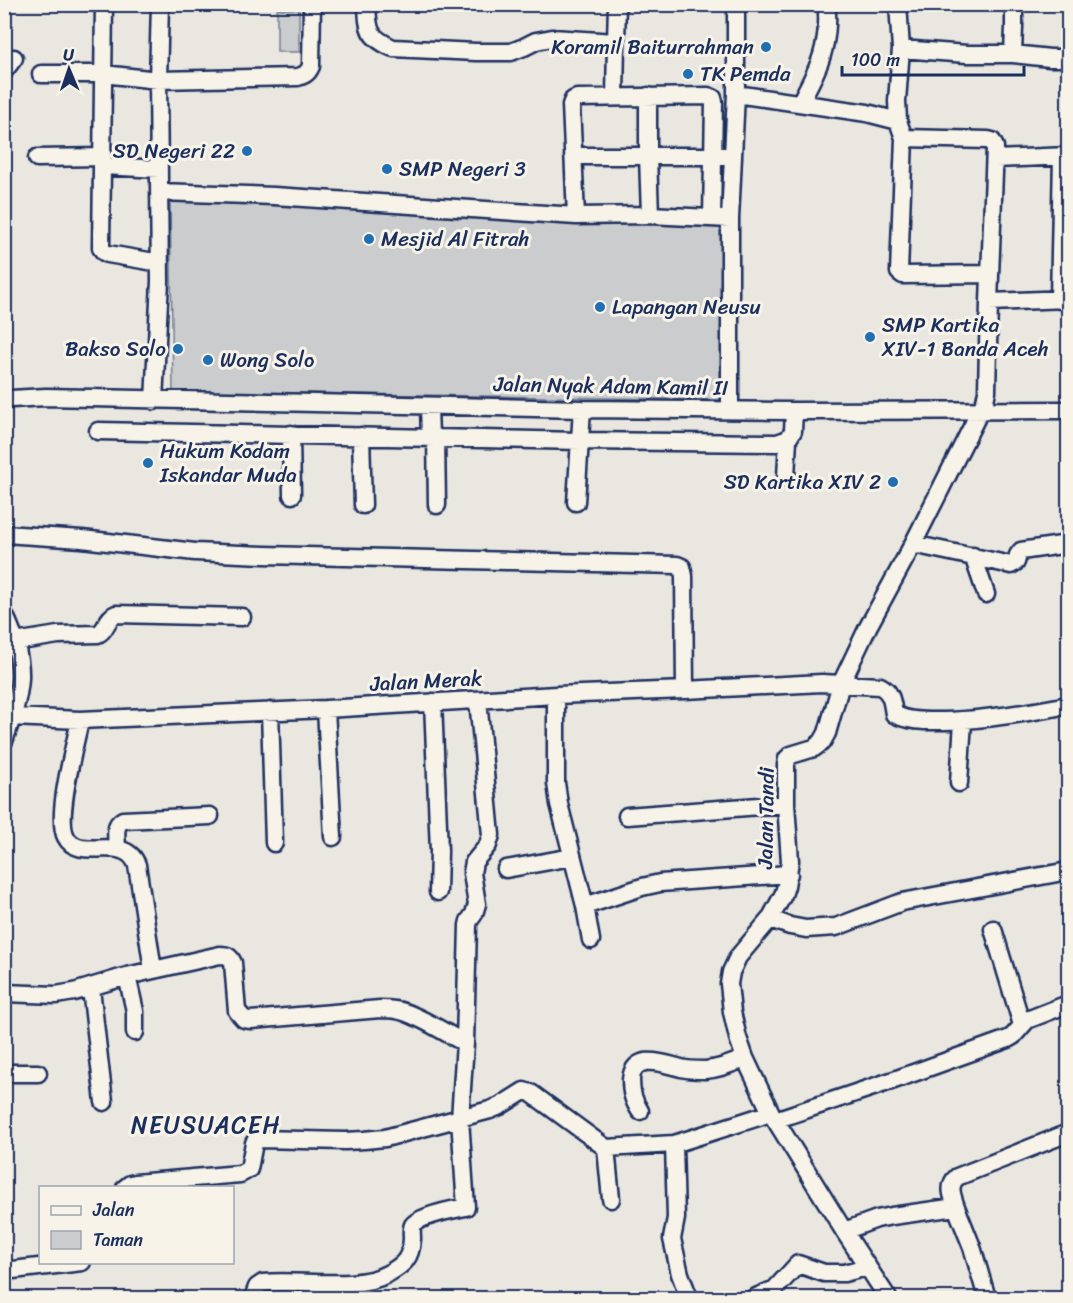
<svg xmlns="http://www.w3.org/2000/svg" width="1073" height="1303" viewBox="0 0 1073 1303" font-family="Sriracha,sans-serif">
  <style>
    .green { fill: #cbcccd; stroke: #737e96; stroke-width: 1.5 }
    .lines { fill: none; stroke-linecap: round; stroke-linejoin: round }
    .minor-casing { stroke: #1b2f5e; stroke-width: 21 }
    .minor { stroke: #f7f3e8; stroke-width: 16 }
    .poi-dot { fill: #1f6fb2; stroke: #f7f3e8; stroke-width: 2 }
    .labels { text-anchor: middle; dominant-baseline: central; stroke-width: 6; stroke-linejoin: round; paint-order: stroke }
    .poi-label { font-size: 21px; fill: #1b2f5e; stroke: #f7f3e8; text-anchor: start }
    .street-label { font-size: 21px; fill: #1b2f5e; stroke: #f7f3e8 }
    .quarter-label { font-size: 24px; letter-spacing: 1.5px; fill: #1b2f5e; stroke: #f7f3e8 }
  </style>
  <rect width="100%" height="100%" fill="#eae7e0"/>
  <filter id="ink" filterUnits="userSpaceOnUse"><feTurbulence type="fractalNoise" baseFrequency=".0167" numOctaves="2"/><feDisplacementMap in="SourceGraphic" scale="12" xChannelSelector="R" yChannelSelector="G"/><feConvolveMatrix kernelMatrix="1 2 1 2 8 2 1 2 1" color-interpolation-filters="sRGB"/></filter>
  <g filter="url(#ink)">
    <path class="green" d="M277,9H299V52H277Z
      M170,196L733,219L729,400L173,391Z"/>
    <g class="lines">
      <g class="minor-casing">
        <path id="minor" d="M104,4L101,248L104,252L108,254L160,263
          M367,4C368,30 368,37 393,48L476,52H511L524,47L536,41L552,38L616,42L617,4
          M898,4L901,49L897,101L898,121L904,138L899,272L903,275L990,274
          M901,49L967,54H1013L1050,58H1068
          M1013,54L1014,27V4
          M4,71L14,58
          M41,74H103L158,80L298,77C305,75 308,73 311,66L312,4
          M736,94L867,113L898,121
          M648,96V156L650,215
          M615,97L616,42
          M800,103C807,89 815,75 820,61C826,45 829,21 826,4
          M573,156H725
          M37,158L103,157
          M995,159L1068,156
          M103,166L159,169
          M159,192L274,196L576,216L650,215L730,219
          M576,216L571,105L573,100L577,98L708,96L713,98L714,102L712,218
          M1059,300L1062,157
          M989,302L1068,299
          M4,401L11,399L46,397L582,409L794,411L1068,410
          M154,401L160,281L158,80L160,4
          M429,406L430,437
          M730,410V219L736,94V4
          M98,431L580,441L777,443L788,439L793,431L794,411
          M291,434L292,495
          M361,436L363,505
          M436,437L437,505
          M786,477L788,439
          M576,502L582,409
          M4,534L82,539L195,552L264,555L677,565L682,567L684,576L685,690
          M913,544L1011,565L1016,562L1018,555L1021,551L1068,544
          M973,556L986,594
          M4,614C13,631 21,658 20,678C19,699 11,721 4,741
          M15,642L58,635L98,634C107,630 106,618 116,614L242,617
          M556,695V783L559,804L585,906L591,940
          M433,702L439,851L438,892
          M326,709L333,837
          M270,711L274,843
          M4,715L12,717L80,720L326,709L556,695L685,690L822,683L880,686C892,692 892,703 894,714C909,722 927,721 944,721C986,720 1027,713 1068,705
          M80,720C75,745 55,817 66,837C79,863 125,832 137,865L153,970
          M959,783L963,721
          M627,816L786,804
          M117,848C117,838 113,825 123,820L210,816
          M506,869L572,857
          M585,906L642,887L660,883L789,874
          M770,919L790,926L806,929L836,927L902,902L1068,871
          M993,929L1022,1025
          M127,976L135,1011V1032
          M91,988L104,1102
          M4,993L56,995L74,992L127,976L220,955C227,955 230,956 233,963L237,1011L244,1019L251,1020L380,1009C388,1009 396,1009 404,1012C425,1019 445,1033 465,1043
          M4,1073H38
          M640,1111C633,1100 631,1092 631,1080C633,1051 665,1064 681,1068C688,1070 697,1070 705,1070C719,1069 732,1064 745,1058
          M775,1120L894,1080L1008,1039L1013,1036L1027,1020L1068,1004
          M674,1144L676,1218L672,1239L680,1274L689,1298
          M606,1148L611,1199
          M125,1188L130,1184L135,1183L240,1174L249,1169L254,1143L256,1141L259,1139L345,1141L364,1140L385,1138L490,1110L500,1106L524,1091L531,1093L606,1148L674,1144L771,1113
          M956,1207C953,1197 947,1186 957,1177L1068,1133
          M844,1231L877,1219L892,1216L956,1207L972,1247L987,1298
          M4,1271L82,1262
          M253,1298L257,1287L263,1283C298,1279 357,1291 387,1274C404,1265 411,1258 412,1239C412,1234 411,1229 413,1225C419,1216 455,1209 466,1207L460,1119L465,1043L468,925L469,921L474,914L477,904L472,873L474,862L488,845L491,835L478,700
          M754,1298L775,1289L798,1264L824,1273H844L867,1267
          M888,1298L844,1231L771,1113L745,1058L738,1038L732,1012L729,984L731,972L738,957L770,919L783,895L786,886L790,861L786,804V765L787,759L791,755L814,748L822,742L827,733L841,684L868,627L913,544L985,401L987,391L989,302L995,147L992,141L988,140L904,138"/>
      </g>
      <use href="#minor" class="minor"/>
    </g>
  </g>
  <g class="poi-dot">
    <circle cx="766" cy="47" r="6"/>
    <circle cx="688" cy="74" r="6"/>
    <circle cx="247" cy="151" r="6"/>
    <circle cx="387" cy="169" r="6"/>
    <circle cx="369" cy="239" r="6"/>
    <circle cx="600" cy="307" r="6"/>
    <circle cx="870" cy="337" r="6"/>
    <circle cx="178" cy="349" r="6"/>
    <circle cx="208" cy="360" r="6"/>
    <circle cx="148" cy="463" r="6"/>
    <circle cx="893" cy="482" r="6"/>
  </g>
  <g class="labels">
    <g class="poi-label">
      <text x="754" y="47" text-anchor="end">Koramil Baiturrahman</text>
      <text x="700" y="74">TK Pemda</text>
      <text x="235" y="151" text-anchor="end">SD Negeri 22</text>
      <text x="399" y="169">SMP Negeri 3</text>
      <text x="381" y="239">Mesjid Al Fitrah</text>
      <text x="612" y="307">Lapangan Neusu</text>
      <text x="882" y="325">SMP Kartika<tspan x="882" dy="24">XIV-1 Banda Aceh</tspan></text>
      <text x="166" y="349" text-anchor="end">Bakso Solo</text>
      <text x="220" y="360">Wong Solo</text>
      <text x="160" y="451">Hukum Kodam<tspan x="160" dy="24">Iskandar Muda</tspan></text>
      <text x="881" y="482" text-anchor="end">SD Kartika XIV 2</text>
    </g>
    <g class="street-label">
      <text transform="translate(611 386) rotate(1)">Jalan Nyak Adam Kamil II</text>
      <text transform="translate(426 681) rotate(-3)">Jalan Merak</text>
      <text transform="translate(766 818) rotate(-89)">Jalan Tandi</text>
    </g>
    <g class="quarter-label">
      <text x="206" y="1125">NEUSUACEH</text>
    </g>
  </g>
  <rect width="1073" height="1303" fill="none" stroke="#f7f3e8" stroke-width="24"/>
  <rect x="12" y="12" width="1049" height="1279" fill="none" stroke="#1b2f5e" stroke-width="2" filter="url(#ink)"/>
  <rect x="39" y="1186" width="195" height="78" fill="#f7f3e8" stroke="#9fa5b1" stroke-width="1.5"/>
  <rect x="51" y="1206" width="30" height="9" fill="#f7f3e8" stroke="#9fa5b1" stroke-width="1.5"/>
  <text x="93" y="1216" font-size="18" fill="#1b2f5e">Jalan</text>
  <rect x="51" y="1231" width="30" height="18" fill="#cbcccd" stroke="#9fa5b1" stroke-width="1.5"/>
  <text x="93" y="1246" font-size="18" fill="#1b2f5e">Taman</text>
  <g transform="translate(69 69) rotate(358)" stroke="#f7f3e8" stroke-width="4.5" paint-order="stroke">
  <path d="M0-4.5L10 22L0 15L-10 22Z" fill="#1b2f5e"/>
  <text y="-9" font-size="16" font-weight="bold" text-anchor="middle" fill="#1b2f5e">U</text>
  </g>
  <path d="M842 66v9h182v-9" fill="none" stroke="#1b2f5e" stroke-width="3"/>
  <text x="851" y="66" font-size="18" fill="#1b2f5e" stroke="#f7f3e8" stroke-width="4.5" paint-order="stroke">100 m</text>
</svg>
